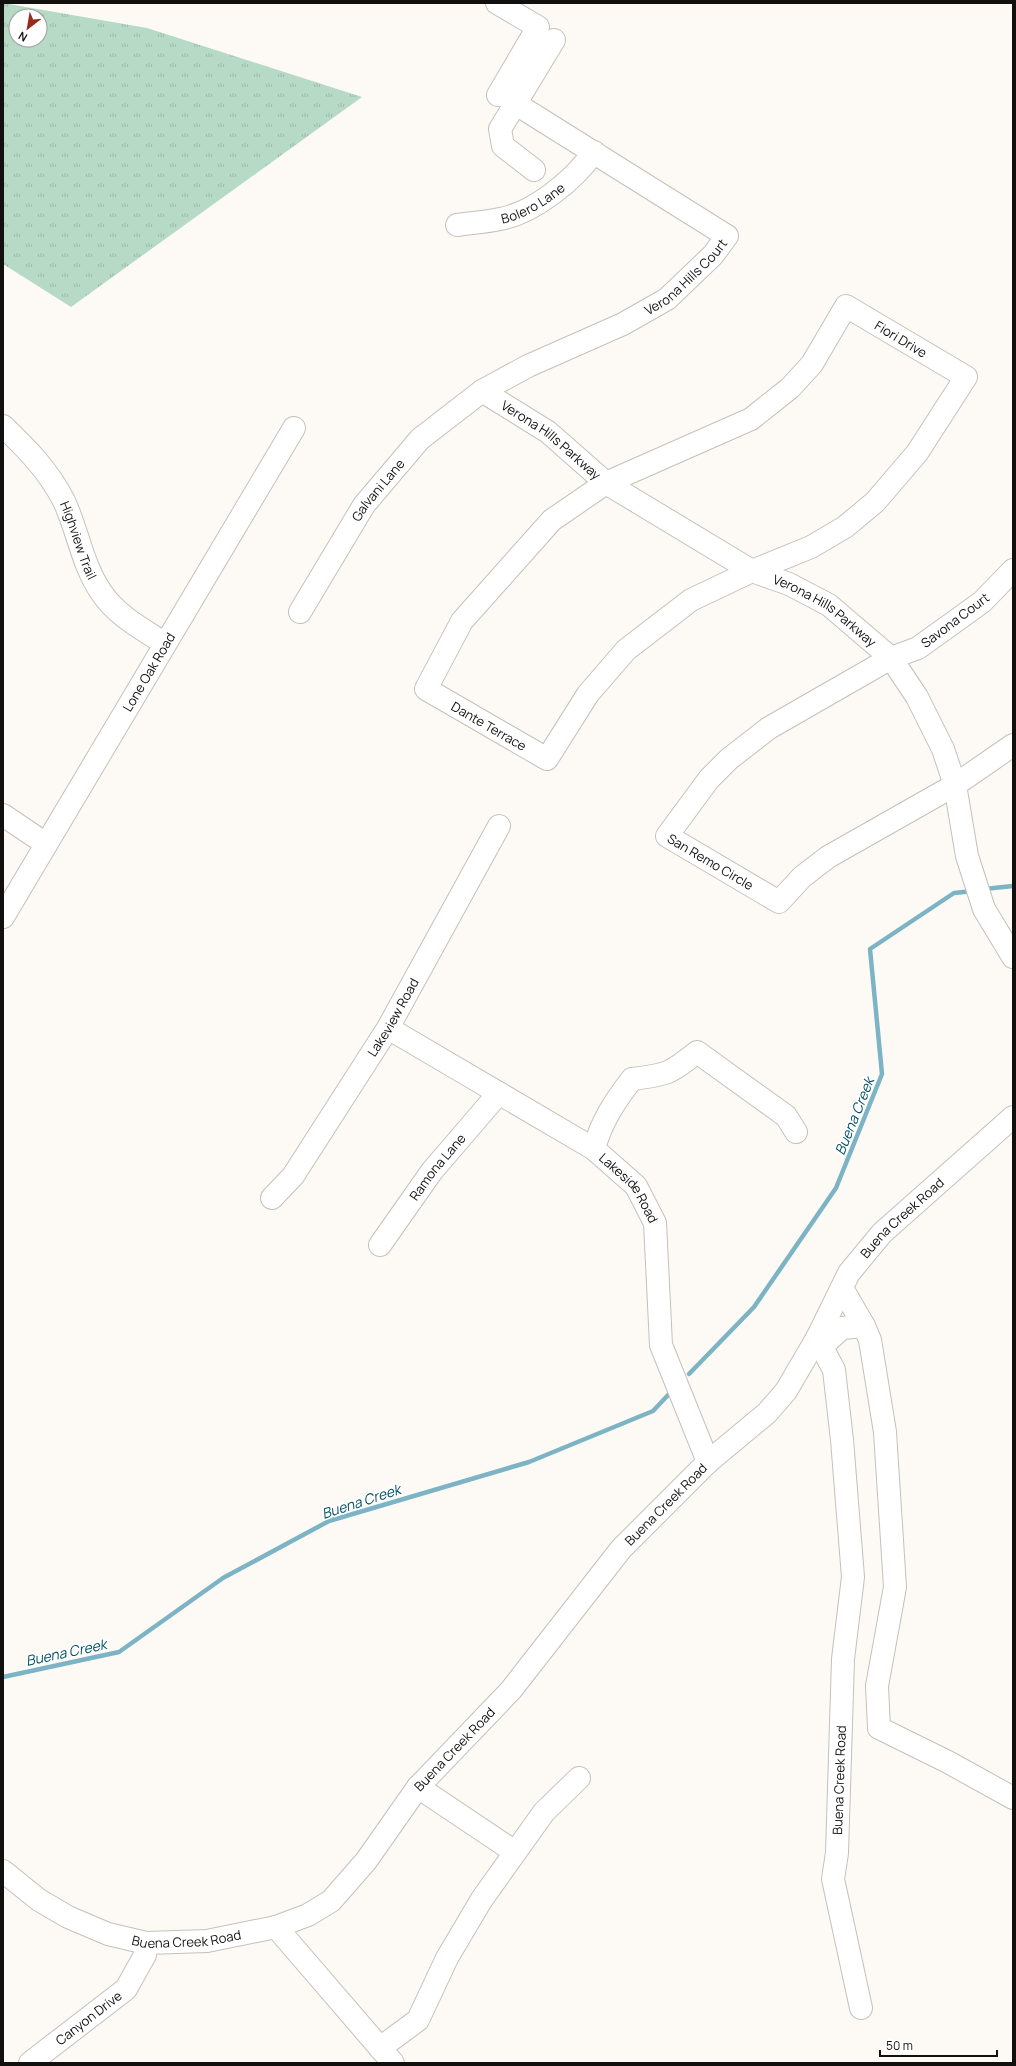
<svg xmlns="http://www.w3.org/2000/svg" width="1016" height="2066" viewBox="0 0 1016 2066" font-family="Manrope,sans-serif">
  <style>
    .grass { fill: url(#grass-tufts); fill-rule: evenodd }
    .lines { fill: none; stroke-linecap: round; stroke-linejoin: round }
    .stream { stroke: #7cb4c5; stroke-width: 4.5 }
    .minor-casing { stroke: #c4c1bc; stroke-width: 24 }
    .major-casing { stroke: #c4c1bc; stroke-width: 24 }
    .minor { stroke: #fff; stroke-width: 22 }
    .major { stroke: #fff; stroke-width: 22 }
    .labels { text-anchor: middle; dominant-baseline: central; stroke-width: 3.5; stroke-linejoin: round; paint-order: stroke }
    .street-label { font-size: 13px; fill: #11100e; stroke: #fff }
    .water-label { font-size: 14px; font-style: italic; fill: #005164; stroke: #fff }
  </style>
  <defs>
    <pattern id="grass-tufts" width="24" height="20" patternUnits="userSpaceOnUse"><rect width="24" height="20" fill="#b6dac5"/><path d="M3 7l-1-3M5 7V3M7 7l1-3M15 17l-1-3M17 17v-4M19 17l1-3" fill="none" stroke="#9bbaa8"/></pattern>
  </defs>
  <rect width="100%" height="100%" fill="#fdfaf5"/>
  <path class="grass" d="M3,3L147,28L362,97L71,307L3,264ZM16,16H40V40H16Z"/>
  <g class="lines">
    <path class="stream" d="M984,889L1013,886
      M689,1374L754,1307L836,1188L882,1074L870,949L954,893L973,891
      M3,1677L119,1652L223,1578L329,1521L529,1462L653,1411L670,1393"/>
    <g class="minor-casing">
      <g id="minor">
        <path d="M497,3L538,27L498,95"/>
        <path d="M534,170L503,146L500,129L554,40"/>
        <path id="s1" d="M457,225C471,223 486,222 500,219C534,213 574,180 594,152"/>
        <path d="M846,306L966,377L917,453L875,502L845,527L811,547L752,571L691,600L626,650L588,694L547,759L426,689L462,621L552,520L606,483L751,419L790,388L812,364Z"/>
        <path id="s2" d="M482,391L548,432L606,483L752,571L789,584L829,605L891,658L917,697L943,749L955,785L967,856L984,909L1013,957"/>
        <path id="s3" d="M3,426C27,449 48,470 64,501C78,531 82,564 101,592C116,615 142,629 164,643"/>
        <path id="s4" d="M1013,570L982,602L918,648L891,658L769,728L729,759L709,779L667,836L779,902L802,877L828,857L955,785L1013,745"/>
        <path id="s5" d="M300,612L364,505L420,439L482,391L528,366L623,324L667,299L713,255L727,236L516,104"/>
        <path d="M3,815L46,844"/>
        <path id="s6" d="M3,917L294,428"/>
        <path id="s7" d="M388,1028L594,1149L636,1186L655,1223L661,1345L708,1462"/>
        <path d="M594,1149C601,1122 615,1101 632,1079C666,1075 670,1074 697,1052L786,1116L796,1132"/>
        <path id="s8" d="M272,1198L293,1176L388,1028L499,826"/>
        <path id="s9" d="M380,1245L432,1171L499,1093"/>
        <path d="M842,1288L864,1326L870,1340L885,1432L895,1587L877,1686L879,1728L948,1762L1013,1798"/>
        <path d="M817,1338L834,1370L842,1440L853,1577L843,1659L837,1853L833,1879L861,2008"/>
        <path d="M822,1346L842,1328L864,1326"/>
        <path d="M418,1787L515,1852"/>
        <path d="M276,1927L393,2063"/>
        <path d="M380,2048L418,2020L447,1958L482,1899L544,1812L579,1778"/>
        <path id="s10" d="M30,2063L126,1989L145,1955L146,1943"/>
      </g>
    </g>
    <g class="major-casing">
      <g id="major">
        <path id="s11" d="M3,1871L39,1900L68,1917L108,1934L146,1943L207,1941L276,1927L308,1915L331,1901L366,1861L418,1787L511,1690L621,1549L708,1462L767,1413L786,1391L817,1338L849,1273L882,1233L1013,1117"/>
      </g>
    </g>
    <use href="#minor" class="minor"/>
    <use href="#major" class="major"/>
  </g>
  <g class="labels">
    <g class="street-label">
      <text stroke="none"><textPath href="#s1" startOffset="80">Bolero Lane</textPath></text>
      <text stroke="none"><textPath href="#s5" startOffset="525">Verona Hills Court</textPath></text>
      <text transform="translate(901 339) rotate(31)">Fiori Drive</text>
      <text stroke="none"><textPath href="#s2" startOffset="85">Verona Hills Parkway</textPath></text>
      <text stroke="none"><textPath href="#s5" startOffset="145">Galvani Lane</textPath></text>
      <text stroke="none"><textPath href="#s3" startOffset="139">Highview Trail</textPath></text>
      <text stroke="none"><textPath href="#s2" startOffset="409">Verona Hills Parkway</textPath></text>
      <text transform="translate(955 620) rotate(-37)">Savona Court</text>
      <text stroke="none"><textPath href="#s6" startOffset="285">Lone Oak Road</textPath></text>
      <text transform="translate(489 726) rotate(30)">Dante Terrace</text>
      <text stroke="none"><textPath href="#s4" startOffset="493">San Remo Circle</textPath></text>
      <text stroke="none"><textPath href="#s8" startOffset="218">Lakeview Road</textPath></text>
      <text stroke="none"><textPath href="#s9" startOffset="97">Ramona Lane</textPath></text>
      <text stroke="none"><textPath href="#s7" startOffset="292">Lakeside Road</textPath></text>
      <text stroke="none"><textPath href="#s11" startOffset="1251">Buena Creek Road</textPath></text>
      <text stroke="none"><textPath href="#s11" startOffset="875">Buena Creek Road</textPath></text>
      <text stroke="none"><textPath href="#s11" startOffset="551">Buena Creek Road</textPath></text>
      <text transform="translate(839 1780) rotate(-88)">Buena Creek Road</text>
      <text stroke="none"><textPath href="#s11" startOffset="203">Buena Creek Road</textPath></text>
      <text stroke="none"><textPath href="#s10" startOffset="74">Canyon Drive</textPath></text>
    </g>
    <g class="water-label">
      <text transform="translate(854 1116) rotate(-68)">Buena Creek</text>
      <text transform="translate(361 1501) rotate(-18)">Buena Creek</text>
      <text transform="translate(66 1652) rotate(-12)">Buena Creek</text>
    </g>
  </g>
  <rect width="1016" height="2066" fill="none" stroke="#11100e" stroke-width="8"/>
  <g transform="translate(28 28) rotate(211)"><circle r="19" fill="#ffffff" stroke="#a09f9f"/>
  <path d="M0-3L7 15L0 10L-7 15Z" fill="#962c1c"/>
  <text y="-6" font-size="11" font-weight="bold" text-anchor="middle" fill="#11100e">N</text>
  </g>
  <path d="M880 2050v6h117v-6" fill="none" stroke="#11100e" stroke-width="2"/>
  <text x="886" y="2050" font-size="12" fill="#11100e" stroke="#ffffff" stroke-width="3" paint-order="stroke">50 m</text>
</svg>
